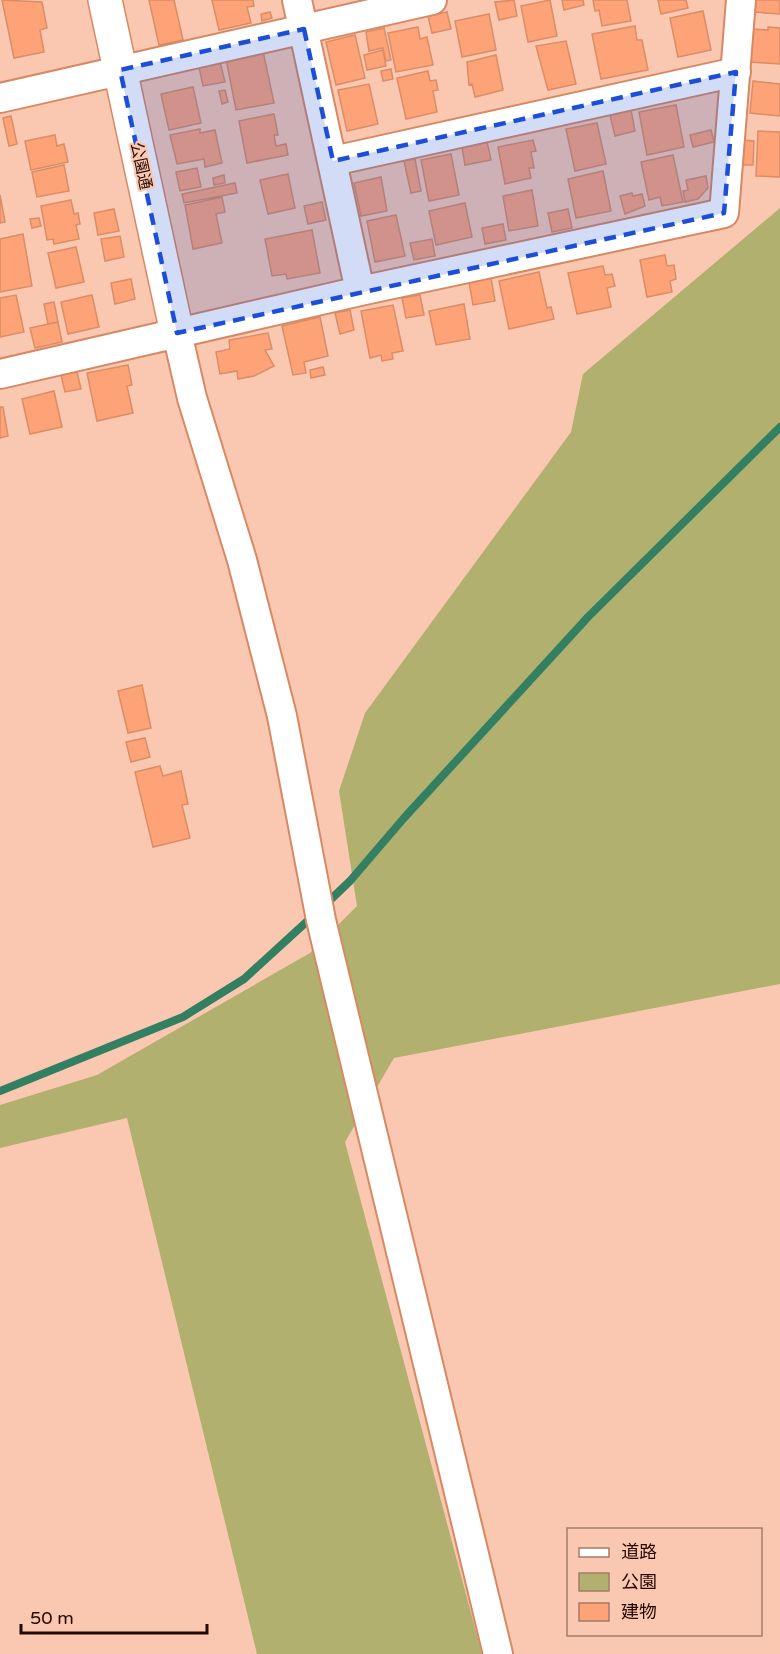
<svg xmlns="http://www.w3.org/2000/svg" width="780" height="1654" viewBox="0 0 780 1654" font-family="'Varela Round','Noto Sans JP',sans-serif">
  <style>
    .green { fill: #b2b06e }
    .lines { fill: none; stroke-linecap: round; stroke-linejoin: round }
    .stream { stroke: #337f61; stroke-width: 8 }
    .building { fill: #fda377; stroke: #da8d66; stroke-width: 1.5 }
    .minor-casing { stroke: #d68963; stroke-width: 32 }
    .tertiary-casing { stroke: #d68963; stroke-width: 36 }
    .minor { stroke: #fff; stroke-width: 28 }
    .tertiary { stroke: #fff; stroke-width: 33 }
    .marked { fill: #1d4ed8; fill-opacity: 0.2; stroke: #1d4ed8; stroke-width: 4.5; stroke-dasharray: 12 8; stroke-linejoin: round }
    .labels { text-anchor: middle; dominant-baseline: central; stroke-width: 4.5; stroke-linejoin: round; paint-order: stroke }
    .street-label { font-size: 16px; fill: #240800; stroke: #fac8b0 }
  </style>
  <rect width="100%" height="100%" fill="#fac8b0"/>
  <path class="green" d="M780,208V984L394,1058L345,1142L482,1654H257L127,1118L0,1148V1105L97,1075L310,953L357,906L339,791L365,713L571,432L583,374Z"/>
  <g class="lines">
    <path class="stream" d="M325,905L350,881L404,818L588,617L780,427
      M0,1091L183,1017L244,979L314,915"/>
  </g>
  <path class="building" d="M2,0L42,2L47,28L40,30L44,52L14,58Z
    M149,0H174L183,40L159,45Z
    M212,0H253L254,6L247,7L251,23L219,30Z
    M514,0L517,16L499,20L495,2Z
    M550,0L557,36L528,42L521,6Z
    M562,0H583L584,5L564,10Z
    M593,0H627L631,21L602,26L599,10L595,11Z
    M658,0H686L688,8L661,14Z
    M754,0H780V14L753,12Z
    M703,11L711,50L678,57L670,18Z
    M270,12L272,18L262,21L261,14Z
    M447,12L451,29L432,33L428,16Z
    M489,14L496,50L462,57L455,21Z
    M635,26L637,40H642L648,70L601,79L592,34Z
    M418,27L420,39L427,37L433,65L396,72L388,33Z
    M768,27L780,28V64L749,62L752,29L768,30Z
    M384,28L391,60L386,61L383,48L369,51L366,32Z
    M355,35L365,78L336,85L326,42Z
    M566,41L576,84L548,90L536,46Z
    M383,50L386,66L367,70L364,55Z
    M263,51L274,103L236,110L226,59Z
    M496,55L503,90L475,97L472,84L469,85L467,62Z
    M220,62L225,82L203,86L199,67Z
    M391,69L393,79L383,81L381,71Z
    M428,71L430,81L436,80L438,90L433,91L437,112L406,119L397,78Z
    M753,81L780,84V116L750,113Z
    M369,84L378,124L347,131L338,90Z
    M193,87L201,123L169,130L161,94Z
    M225,90L228,102L222,104L219,91Z
    M676,105L684,147L647,155L639,112Z
    M631,110L635,131L615,136L610,115Z
    M274,114L278,135H274L276,146L286,144L288,155L247,163L239,121Z
    M11,116L17,144L9,146L3,118Z
    M597,123L606,164L575,171L566,129Z
    M200,129V133L215,130L222,163L205,167L204,159L177,164L170,135Z
    M711,130L714,142L693,147L690,135Z
    M758,131L780,132V177L756,176Z
    M55,135L57,146L64,144L68,162L31,170L25,141Z
    M533,140L536,151L531,152L534,168H529L531,178L505,184L498,147Z
    M743,140L754,141L753,165H742Z
    M487,142L491,160L465,165L462,147Z
    M451,154L459,195L429,201L421,160Z
    M673,155L683,202L662,206L660,197L649,200L641,162Z
    M415,159L421,191L411,193L404,161Z
    M64,165L69,191L37,197L32,172Z
    M197,168L201,187L180,191L176,172Z
    M603,171L611,211L576,218L568,179Z
    M288,174L295,208L268,214L260,180Z
    M224,175L225,183L214,185L213,178Z
    M706,176L708,188L698,199L685,202L683,191L688,190L686,180Z
    M381,177L387,211L361,216L354,183Z
    M235,183L237,193L184,203L182,194Z
    M532,190L538,226L509,231L503,196Z
    M632,193L633,196L642,194L645,206L625,214L620,196Z
    M0,195L5,222L0,223Z
    M222,197L225,212L216,214L222,243L193,249L185,205Z
    M71,200L74,214L78,213L80,224L76,225L79,239L54,244L53,239L47,240L41,206Z
    M322,202L326,220L308,224L304,206Z
    M465,203L472,237L436,245L429,211Z
    M114,209L119,231L98,235L94,213Z
    M568,209L572,228L552,232L548,213Z
    M396,215L405,256L375,262L367,221Z
    M39,218L41,226L32,228L30,219Z
    M503,224L506,240L485,244L482,228Z
    M312,230L320,273L287,279L286,274L272,276L265,239Z
    M23,234L32,286L0,292V239Z
    M120,236L124,257L105,261L101,239Z
    M432,239L435,256L414,260L410,243Z
    M76,247L84,282L56,288L48,253Z
    M665,255L667,266L674,265L676,279L670,281L672,292L647,297L640,260Z
    M603,266L605,275L612,274L615,286L607,288L611,307L577,314L568,273Z
    M539,272L547,308L551,307L554,319L509,329L499,281Z
    M491,278L495,301L473,305L469,282Z
    M131,279L135,299L115,304L111,283Z
    M16,295L24,332L0,337V298Z
    M92,295L99,327L68,334L61,302Z
    M420,295L424,315L406,318L402,298Z
    M54,302L58,322L48,324L44,304Z
    M464,304L470,339L436,345L429,311Z
    M393,305L403,351L392,353L393,359L382,361L381,355L370,358L361,311Z
    M350,310L354,330L340,334L335,313Z
    M320,317L328,356L304,362L306,373L293,375L282,326Z
    M58,322L62,342L35,348L30,328Z
    M268,333L272,349L265,350L274,366L254,376L238,379L237,371L220,374L216,352L230,349L229,340Z
    M128,365L132,385L127,386L133,413L97,421L87,373Z
    M323,367L325,375L311,378L310,370Z
    M77,372L81,389L65,392L61,375Z
    M54,391L62,427L30,434L22,399Z
    M0,407H3L8,436L0,438Z
    M142,685L151,728L128,733L118,691Z
    M145,738L150,757L131,762L126,742Z
    M160,766L163,776L181,771L188,804L182,805L190,838L153,847L135,772Z"/>
  <g class="lines">
    <g class="minor-casing">
      <path id="minor" d="M297,0L360,291
        M0,98L432,0
        M333,161L736,72
        M177,333L192,398L242,560L282,716L321,920L498,1654
        M0,374L360,291L724,213L741,0"/>
    </g>
    <g class="tertiary-casing">
      <path id="tertiary" d="M105,0L177,333"/>
    </g>
    <use href="#minor" class="minor"/>
    <use href="#tertiary" class="tertiary"/>
  </g>
  <path class="marked" d="M304,29L333,161L736,72L724,213L177,333L120,70Z"/>
  <g class="labels">
    <g class="street-label">
      <text transform="translate(141 166) rotate(78)">公園通</text>
    </g>
  </g>
  <rect x="567" y="1528" width="195" height="108" fill="#fac8b0" stroke="#a47b6a" stroke-width="1.5"/>
  <rect x="579" y="1548" width="30" height="9" fill="#ffffff" stroke="#a47b6a" stroke-width="1.5"/>
  <text x="621" y="1558" font-size="18" fill="#240800">道路</text>
  <rect x="579" y="1573" width="30" height="18" fill="#b2b06e" stroke="#a47b6a" stroke-width="1.5"/>
  <text x="621" y="1588" font-size="18" fill="#240800">公園</text>
  <rect x="579" y="1603" width="30" height="18" fill="#fda377" stroke="#a47b6a" stroke-width="1.5"/>
  <text x="621" y="1618" font-size="18" fill="#240800">建物</text>
  <path d="M21 1624v9h186v-9" fill="none" stroke="#240800" stroke-width="3"/>
  <text x="30" y="1624" font-size="18" fill="#240800" stroke="#fac8b0" stroke-width="4.5" paint-order="stroke">50 m</text>
</svg>
